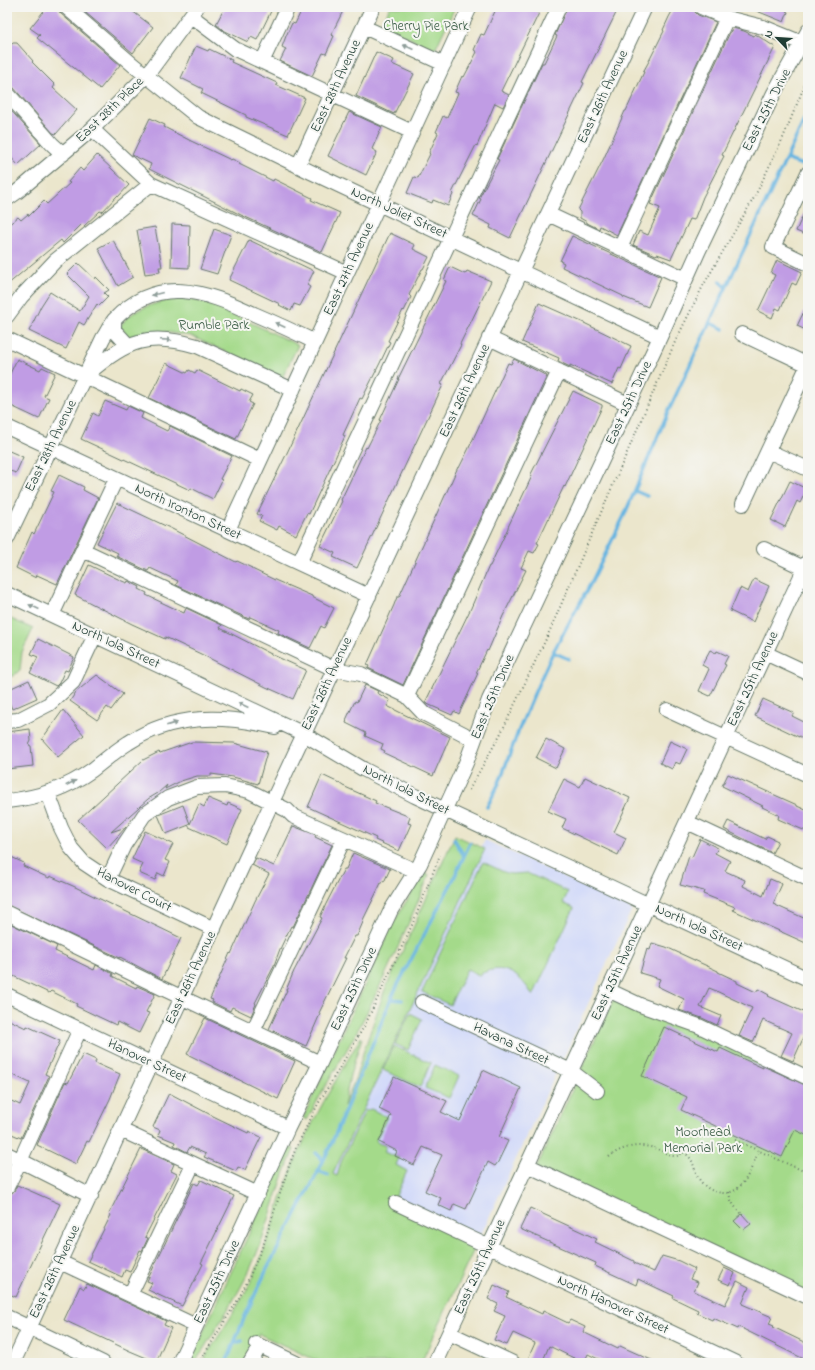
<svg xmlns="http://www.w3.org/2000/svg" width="815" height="1370" viewBox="0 0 815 1370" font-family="'Indie Flower',sans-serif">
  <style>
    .built { fill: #d1d9f9 }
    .green { fill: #a4da8a; stroke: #628c5f }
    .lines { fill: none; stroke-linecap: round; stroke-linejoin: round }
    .stream { stroke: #67b5e1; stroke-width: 3.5 }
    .building { fill: #c09ce4 }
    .minor-casing { stroke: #667869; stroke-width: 16 }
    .path { stroke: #667869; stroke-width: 2; stroke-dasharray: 1 3; stroke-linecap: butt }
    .minor { stroke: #fff; stroke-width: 14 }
    .oneway { fill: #8f9e9a }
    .labels { text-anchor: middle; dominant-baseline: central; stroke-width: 4; stroke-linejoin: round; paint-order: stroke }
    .park-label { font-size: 14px; fill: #3a5c45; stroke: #f6f6f2 }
    .street-label { font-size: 14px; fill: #1f3d34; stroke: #f6f6f2 }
  </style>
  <rect width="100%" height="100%" fill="#f6f6f2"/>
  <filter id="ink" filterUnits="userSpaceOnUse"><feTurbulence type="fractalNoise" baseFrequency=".025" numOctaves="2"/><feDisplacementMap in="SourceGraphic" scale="8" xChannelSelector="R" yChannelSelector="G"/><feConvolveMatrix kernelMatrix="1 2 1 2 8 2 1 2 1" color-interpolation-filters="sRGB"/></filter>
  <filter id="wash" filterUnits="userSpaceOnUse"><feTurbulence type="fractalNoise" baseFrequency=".012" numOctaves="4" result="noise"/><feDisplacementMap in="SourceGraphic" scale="16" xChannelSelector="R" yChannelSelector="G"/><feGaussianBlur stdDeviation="0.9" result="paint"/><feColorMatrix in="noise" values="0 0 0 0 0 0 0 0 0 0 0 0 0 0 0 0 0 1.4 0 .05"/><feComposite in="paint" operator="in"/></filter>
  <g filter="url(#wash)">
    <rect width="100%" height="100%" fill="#ebe6cc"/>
    <path class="built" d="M485,840L632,909L478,1241L329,1173Z"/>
    <path class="green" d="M390,7H455L435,50L381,25Z
      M172,299H189L211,304L298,345L282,378L191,336L160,331L147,332L129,337L120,327C130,309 154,304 172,299Z
      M7,617L33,629L22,652L20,670L13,676H7Z
      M455,835L485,849L333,1174L337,1176L341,1162L365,1111L371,1109L387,1117L376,1140L378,1143L386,1146L384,1152L399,1158L396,1165L407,1171L393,1202L478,1241L421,1363H322L259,1334L245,1363H202C219,1334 239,1307 253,1277C269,1242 278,1204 292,1169C310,1122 336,1080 361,1037L362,1038L350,1075L344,1106L356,1077L363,1053L384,992Z
      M483,862L504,872L511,874L527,873L568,892L563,903L574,908L533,996C521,975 503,961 479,975L467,969L450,1005L422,992Z
      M425,873L429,875C408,926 386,975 361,1024C344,1056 324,1087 307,1120L303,1118L394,922L402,908Z
      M616,994L808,1081V1297L536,1169Z
      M410,1013L422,1019L408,1050L395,1044Z
      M394,1046L431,1063L420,1087L383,1070Z
      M435,1065L459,1076L449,1098L425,1088Z
      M289,1147L294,1149C277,1188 268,1229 251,1267C235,1301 214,1331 195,1363H189Z"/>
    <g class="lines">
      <path class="stream" d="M786,159L802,165
        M720,281L726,288
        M710,323L724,329
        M635,491L647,496
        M553,652L569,659
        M487,807L499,783L518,732L537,687L553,652L592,581L624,516L668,412L808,112
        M454,839L464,856
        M391,999L402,1000
        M316,1153L323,1160
        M318,1171L328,1175
        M234,1343L242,1341
        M226,1363L245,1316L267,1269L317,1174L333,1140L394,992L453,880L470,843"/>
    </g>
    <g id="blocks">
      <path class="building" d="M47,7H58L60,13L120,65L100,89L37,38L40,35L30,28Z
        M79,7H127L153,27L133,53Z
        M225,7H273L257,40L251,37L248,42L223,30L216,24Z
        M303,7H335L343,11L331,35L334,36L326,54L323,53L312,76L280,61L286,49L282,47L286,36L292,23L295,24Z
        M497,7H527L539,13L501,91L509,95L503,107L495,103L477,146L476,145L452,193L453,194L448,206L433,200L432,203L407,193L414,177L418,178L430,154L429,153L438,133L436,132L443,116L447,118L458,93L455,92L462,76L464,77L477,52L474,50L481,34L484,35Z
        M567,7H619L582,82L584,83L510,238L490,228L491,225L473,216L481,199L479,198L499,160L497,159L542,63H544L557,36L555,35Z
        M677,7H688L693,10L698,15L716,22L617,235L600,226L599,229L587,223V222L580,218V212L578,210L604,158L625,111H626L644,72H643L648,63L664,31L663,30L669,17L674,8L676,9Z
        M747,7H788L786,11L788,12L784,22Z
        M733,28L744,31L754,36L755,34L775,47L722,155L724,156L703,197L694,220L690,219L671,259L657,254L656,255L633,245L639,231L648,235L660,208L650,204L731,30H732Z
        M13,43H17L33,61L32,62L55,85L53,88L77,110L56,134L53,133L13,87L7,85V48Z
        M196,46L208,51L209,49L232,60L231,62L277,83L276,85L305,98L288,135L246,117V115L201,93L203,89L181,78Z
        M376,52L394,60L392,64L414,74L394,114L356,96Z
        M7,106L41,144L18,165L7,153Z
        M349,112L382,127L372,149L377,152L366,175L328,156Z
        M150,118L165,125L164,127L191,141L231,160L232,159L240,163L239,164L273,181L274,179L312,198L311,200L340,213L322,252L241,215L149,169L151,164L132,155Z
        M97,155L129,185L118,197L117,196L102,212L100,211L84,226L82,224L63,243L61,240L7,285V226L18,217L21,220L28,214L29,216L44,201L47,204L70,183L68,182L80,168L83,171Z
        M808,204V236L796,231Z
        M172,224L190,225L189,268L171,267Z
        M155,227L162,267H159L160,272L145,274L137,230Z
        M214,229L231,235L217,274L200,269Z
        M390,233L415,245L413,249L429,257L423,269H422L409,295L411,297L404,311L403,310L388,341L390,342L380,363L362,399L360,398L343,435L345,436L336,456L309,514L307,513L296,535L279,526L277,530L259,521L262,516L257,514L286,455Z
        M572,236L661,277L648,307L623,297V296L562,267L564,263L560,261Z
        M113,240L133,277L118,286L98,248Z
        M249,240L314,271L307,285L310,287L300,306L294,304L291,311L279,305L280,304L229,280Z
        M777,260L802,272L796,285L792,283L780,310L776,308L772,318L758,311L775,275L771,273Z
        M78,263L95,279L96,277L109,290L104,293L108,297L99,306L97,304L84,325L79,322L66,349L29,331L41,306L50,292L80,311L89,296L67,274Z
        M450,267L465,274L467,271L491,281L460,344L461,345L441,384L443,385L357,568L333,557L335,553L320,546L342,501L341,500L366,447L367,448L381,420H380L399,379H398L446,281L444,280Z
        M539,303L582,322L631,346L621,369L619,368L612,384L570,365V367L558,361L559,358L522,342Z
        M808,303V331L797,326Z
        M17,359L40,370L42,367L55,373L44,396L49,398L39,419L7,404V380Z
        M514,359L547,376L403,685L368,668L369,666L367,665L394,605L397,597H399L458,467L459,468L468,450L508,363L511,364Z
        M166,363L187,373L189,370L195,373L197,370L240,391L241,389L253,395L249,402L253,404L236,439L149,398Z
        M573,391L602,405V407L583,448L565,487L564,486L537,543L539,544L534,553L529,551L521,568L526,570L503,616L488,651L487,650L476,673H478L459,714L454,711L452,715L425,703L471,608L489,566H490L508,528V527L532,476H530Z
        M105,401L126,410L128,406L143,413L141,418L167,431L170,426L232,456L220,479L222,480L213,499L191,488L190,490L81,439L93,413L98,416Z
        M7,450L23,457L16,473L7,470Z
        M59,475L84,487L83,490L98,498L57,584L37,575L36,578L16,568L32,532L34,534L54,492L51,491Z
        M790,481L807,489L800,503L797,501L785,527L771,520Z
        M117,503L172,529L236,562L237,561L252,568V569L277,581L312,596V597L334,608L324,628L321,626L310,648L278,633L279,630L250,617L249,619L176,585L178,581L150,568L148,571L116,556L118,553L97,543Z
        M89,565L122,581L127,583L128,581L140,587L139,589L147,593L146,595L184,613L186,608L222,625L220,628L273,655L306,670L293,699L266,687L203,655L165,637V639L132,624L75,595Z
        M754,579L769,586L753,622L730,611L740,588L748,592Z
        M38,639L74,657L68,671L65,670L59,683L56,686L30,673L38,657L31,654Z
        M710,650L716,653L717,651L728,656L724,664L726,665L710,696L699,691L709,669L702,665Z
        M97,675L123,694L111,710L107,707L97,720L70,701L76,692Z
        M29,680L37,698L12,709L7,697V690Z
        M365,685L378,691L377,693L390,700L387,706L450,737L433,776L384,753L385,751L381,749L383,744L365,736L366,733L346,723L347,720H346L355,701L357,702Z
        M763,699L794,713L792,716L808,724V741L799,736V737L755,716Z
        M63,710L84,735L58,757L42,739Z
        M30,729L31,741L29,745L31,746L33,766L7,769V732Z
        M546,739L565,749L556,768L536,758Z
        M670,741L687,749L680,764L675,762L672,769L660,763Z
        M192,742L234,743L267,752L258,784L233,777L211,774V776H197L181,781L165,789L167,785L158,793L148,799L111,832L126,827L107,848L78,820L143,760L159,752L160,753Z
        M728,774L797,805V806L808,811V832L778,819L779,815L762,807L763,806L722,786Z
        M322,775L339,783L343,786L376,801L375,803L410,817L408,823L411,824L399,851L375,840L376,838L308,807Z
        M585,777L630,798L614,832L626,838L618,855L562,828L566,819L548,811L564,779L580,787Z
        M208,798L227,806L228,803L242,809L227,844L189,827V825L166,834L158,815L183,805L190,824L199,804L204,807Z
        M728,821L765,839L767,836L778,841L772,853L724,829Z
        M293,826L316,835L315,837L332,845L293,927L291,926L280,949L273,968L255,1003L256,1004L251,1016L232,1007L230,1011L212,1002L213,1000L210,999L230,953L231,954L255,901L269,874L252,865L256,858L274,866Z
        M145,831L173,844L165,860L170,862L164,876L158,873L155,880L139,873L143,864L132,859Z
        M700,839L718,848L715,853L730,861L725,871L745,880L743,886L763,896L770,879L782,884L773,904L808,920V944L733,910L735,907L703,894L704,891L680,885L689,856L692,857Z
        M353,853L390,869L384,882L382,881L362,922H363L357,936H355L344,958H346L319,1013L320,1014L306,1046L269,1029L287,990H286L294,971L322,918L320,917L326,904L344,869H346Z
        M7,855L24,863L23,866L49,878L50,876L73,886L181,938L162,979L120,957V958L7,905Z
        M7,922L57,946L55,951L94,970L96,965L113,974L112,976L136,988L137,986L155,994L146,1012L149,1013L139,1033L117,1022L116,1025L99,1017L76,1006L77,1004L51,991L49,993L7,973Z
        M652,943L666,947L718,971V972L737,981V983L756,992L758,989L769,995L768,996L808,1014V1035L805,1034L793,1061L781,1056L792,1033L763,1020L753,1042L739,1036L752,1008L714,990L709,988L700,1007L721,1016L717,1025L702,1018L679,1010L684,999L657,986L660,979L640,973L647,949L650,950Z
        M205,1018L295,1061L278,1099L187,1054Z
        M7,1019L26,1028L27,1026L60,1041L45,1074L49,1076L21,1138L7,1132V1099L20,1105L30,1083L7,1072Z
        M664,1027L718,1052L720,1048L763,1068V1066L808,1086V1136L795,1130L782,1157L681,1110L687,1097L642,1076Z
        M83,1054L96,1060L95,1063L120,1074L110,1099L89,1142L87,1141L76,1164L37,1145L65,1082L68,1083Z
        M483,1070L521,1088L499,1137L508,1141L498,1162L495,1166L488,1162L466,1209L454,1204L451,1211L438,1205L441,1198L425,1191L442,1155L423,1147L414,1165L395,1156L397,1151L379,1142L391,1115L379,1109L394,1077L447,1101L441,1112L460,1121Z
        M169,1093L209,1114L248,1133L249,1131L261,1137L245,1170L238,1167L236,1171L204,1157L206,1154L190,1147L187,1152L174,1145L175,1142L158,1135L160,1130L153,1127Z
        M141,1149L174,1164L171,1171L177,1174L145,1237L148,1238L142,1251L140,1250L130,1272L125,1270L122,1277L88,1261L111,1215L109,1214Z
        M201,1180L234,1196L209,1247L201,1263L203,1264L182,1306L148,1290L152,1283L147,1281L194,1183L198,1185Z
        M17,1185L60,1204L16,1297L7,1293V1199L9,1195L14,1191Z
        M530,1208L597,1239L595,1242L634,1261V1263L654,1272L662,1256L679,1261L695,1269L690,1279L698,1282L694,1291L725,1305L737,1281L749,1287L742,1304L772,1317L769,1324L774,1326L773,1327L808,1344V1361L739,1327L738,1329L713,1318L712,1320L697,1313L698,1310L673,1298L674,1296L638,1279L636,1285L595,1266L596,1263L520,1229Z
        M742,1214L751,1224L743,1230L734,1221Z
        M724,1268L735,1273L730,1285L718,1280Z
        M87,1284L166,1321L164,1325L171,1328L156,1362L130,1351L64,1320L80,1286L84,1289Z
        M494,1285L509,1292L506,1297L542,1314L543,1311L568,1323L570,1320L585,1327L583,1332L618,1349L620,1346L658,1363H606L588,1354L584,1363L549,1346L542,1363H526L535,1343L513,1333L507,1345L494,1340L505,1316L494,1311L498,1304L488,1299Z"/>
    </g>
  </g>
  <g filter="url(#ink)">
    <use href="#blocks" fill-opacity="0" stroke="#667869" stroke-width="1"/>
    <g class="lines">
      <g class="minor-casing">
        <path id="minor" d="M66,7L132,64L198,117L311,172L660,337
          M701,7L727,18L763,27L802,43
          M191,16L235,49L412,132
          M364,27L444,64
          M262,62L288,7
          M7,93L52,144L63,154
          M92,129L151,184L347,273
          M298,166L373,7
          M808,173L773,247L808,264
          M7,199L17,192L92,129L147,75L197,7
          M548,214L686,279
          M620,248L727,18
          M7,316L21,297L55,261L151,184
          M114,320V330L128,345
          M742,334L808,365
          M489,338L628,404
          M7,339L260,460
          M90,372C127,340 149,332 197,346L293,390
          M7,427L369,596
          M768,451L808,469
          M743,504L808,365
          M228,530L470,7
          M7,539L103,338C107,332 110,325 114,320C157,274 205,291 254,314C275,323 295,332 315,342
          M764,549L808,570
          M83,550L334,669L361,674L407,696L423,713L464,734L474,741
          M299,563L559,7
          M7,594L304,734L363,769L415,796L808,979
          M52,615L116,479
          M765,653L808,673
          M407,696L559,371
          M667,710L808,775
          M7,721L18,720L49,704L73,682L95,635
          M48,793L61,828L71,848L84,863L108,879L214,929
          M7,801C37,798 67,788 92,770C104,761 115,751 128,743C174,713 224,715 275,727
          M687,822L808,879
          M108,879L124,845L144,815L168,798L197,787L225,786L249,791L287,810L293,816L416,871
          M7,913L166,990L320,1063
          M608,990L640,1005L699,1026L808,1078
          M7,995L288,1128
          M422,1002L571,1071L597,1091
          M253,1031L344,839
          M121,1130L258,1194
          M7,1154L91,1196
          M527,1165L808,1297
          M7,1187L20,1161L80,1029
          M396,1203L736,1363
          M60,1262L196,1326
          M130,1295L193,1164
          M7,1317L103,1363
          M449,1333L513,1363
          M256,1344L296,1363
          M13,1363L272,802L645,7
          M179,1363L288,1128L320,1063L391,910L420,864L466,763L489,700L660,337L699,250L774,93L808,31
          M250,1363L260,1346
          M435,1363L808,561"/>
      </g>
      <path class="path" d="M469,790L501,733L547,637L675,342L703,286L755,196L783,138L808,77
        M735,1140L808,1173
        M609,1157C622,1146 641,1143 657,1149C663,1151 669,1156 675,1156C679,1156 681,1154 683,1152C695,1159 692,1166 698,1177C702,1185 709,1190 717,1192C743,1199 751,1168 759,1150
        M729,1192C730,1202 735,1207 742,1214
        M199,1363L239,1298L248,1280L264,1243L289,1166L296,1148L318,1104L365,1025L413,923L440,855"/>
      <use href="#minor" class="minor"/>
    </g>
    <defs><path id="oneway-solid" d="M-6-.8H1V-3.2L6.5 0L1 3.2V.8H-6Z"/></defs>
    <g class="oneway">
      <use href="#oneway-solid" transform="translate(408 47) rotate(-156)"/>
      <use href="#oneway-solid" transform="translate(157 294) rotate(166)"/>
      <use href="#oneway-solid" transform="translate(280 325) rotate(-155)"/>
      <use href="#oneway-solid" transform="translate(166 340) rotate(4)"/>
      <use href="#oneway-solid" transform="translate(34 607) rotate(-155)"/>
      <use href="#oneway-solid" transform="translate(243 705) rotate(-155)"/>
      <use href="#oneway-solid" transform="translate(172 724) rotate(-16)"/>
      <use href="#oneway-solid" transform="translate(71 783) rotate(-27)"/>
    </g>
  </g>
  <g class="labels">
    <g class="park-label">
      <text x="426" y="26">Cherry Pie Park</text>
      <text x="214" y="325">Rumble Park</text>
      <text x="703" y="1132">Moorhead<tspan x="703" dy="16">Memorial Park</tspan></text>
    </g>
    <g class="street-label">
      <text transform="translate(336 86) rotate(-65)">East 28th Avenue</text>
      <text transform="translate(603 97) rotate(-65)">East 26th Avenue</text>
      <text transform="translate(110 110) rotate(-44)">East 28th Place</text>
      <text transform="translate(767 110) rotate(-63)">East 25th Drive</text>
      <text transform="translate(399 213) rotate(25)">North Joliet Street</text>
      <text transform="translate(349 269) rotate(-65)">East 27th Avenue</text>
      <text transform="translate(465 391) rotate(-65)">East 26th Avenue</text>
      <text transform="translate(629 403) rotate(-65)">East 25th Drive</text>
      <text transform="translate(51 446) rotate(-64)">East 28th Avenue</text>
      <text transform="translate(188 512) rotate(25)">North Ironton Street</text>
      <text transform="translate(116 645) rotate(25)">North Iola Street</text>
      <text transform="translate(753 679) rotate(-65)">East 25th Avenue</text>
      <text transform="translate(327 684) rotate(-65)">East 26th Avenue</text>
      <text transform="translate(493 697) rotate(-67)">East 25th Drive</text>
      <text transform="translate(406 790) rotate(27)">North Iola Street</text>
      <text transform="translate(134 890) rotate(27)">Hanover Court</text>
      <text transform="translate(699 928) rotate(25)">North Iola Street</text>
      <text transform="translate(617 973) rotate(-65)">East 25th Avenue</text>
      <text transform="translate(191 978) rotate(-65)">East 26th Avenue</text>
      <text transform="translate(354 989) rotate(-65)">East 25th Drive</text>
      <text transform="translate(511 1044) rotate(25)">Havana Street</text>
      <text transform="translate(147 1061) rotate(25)">Hanover Street</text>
      <text transform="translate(480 1267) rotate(-65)">East 25th Avenue</text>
      <text transform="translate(55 1272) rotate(-65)">East 26th Avenue</text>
      <text transform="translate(217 1282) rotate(-65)">East 25th Drive</text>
      <text transform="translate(613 1305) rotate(25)">North Hanover Street</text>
    </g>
  </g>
  <rect width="815" height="1370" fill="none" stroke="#f6f6f2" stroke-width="24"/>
  <g transform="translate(777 38) rotate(295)" stroke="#f6f6f2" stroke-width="3" paint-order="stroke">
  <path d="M0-3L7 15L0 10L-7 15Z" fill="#1f3d34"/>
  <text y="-6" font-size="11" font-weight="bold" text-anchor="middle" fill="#1f3d34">N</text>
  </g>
</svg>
